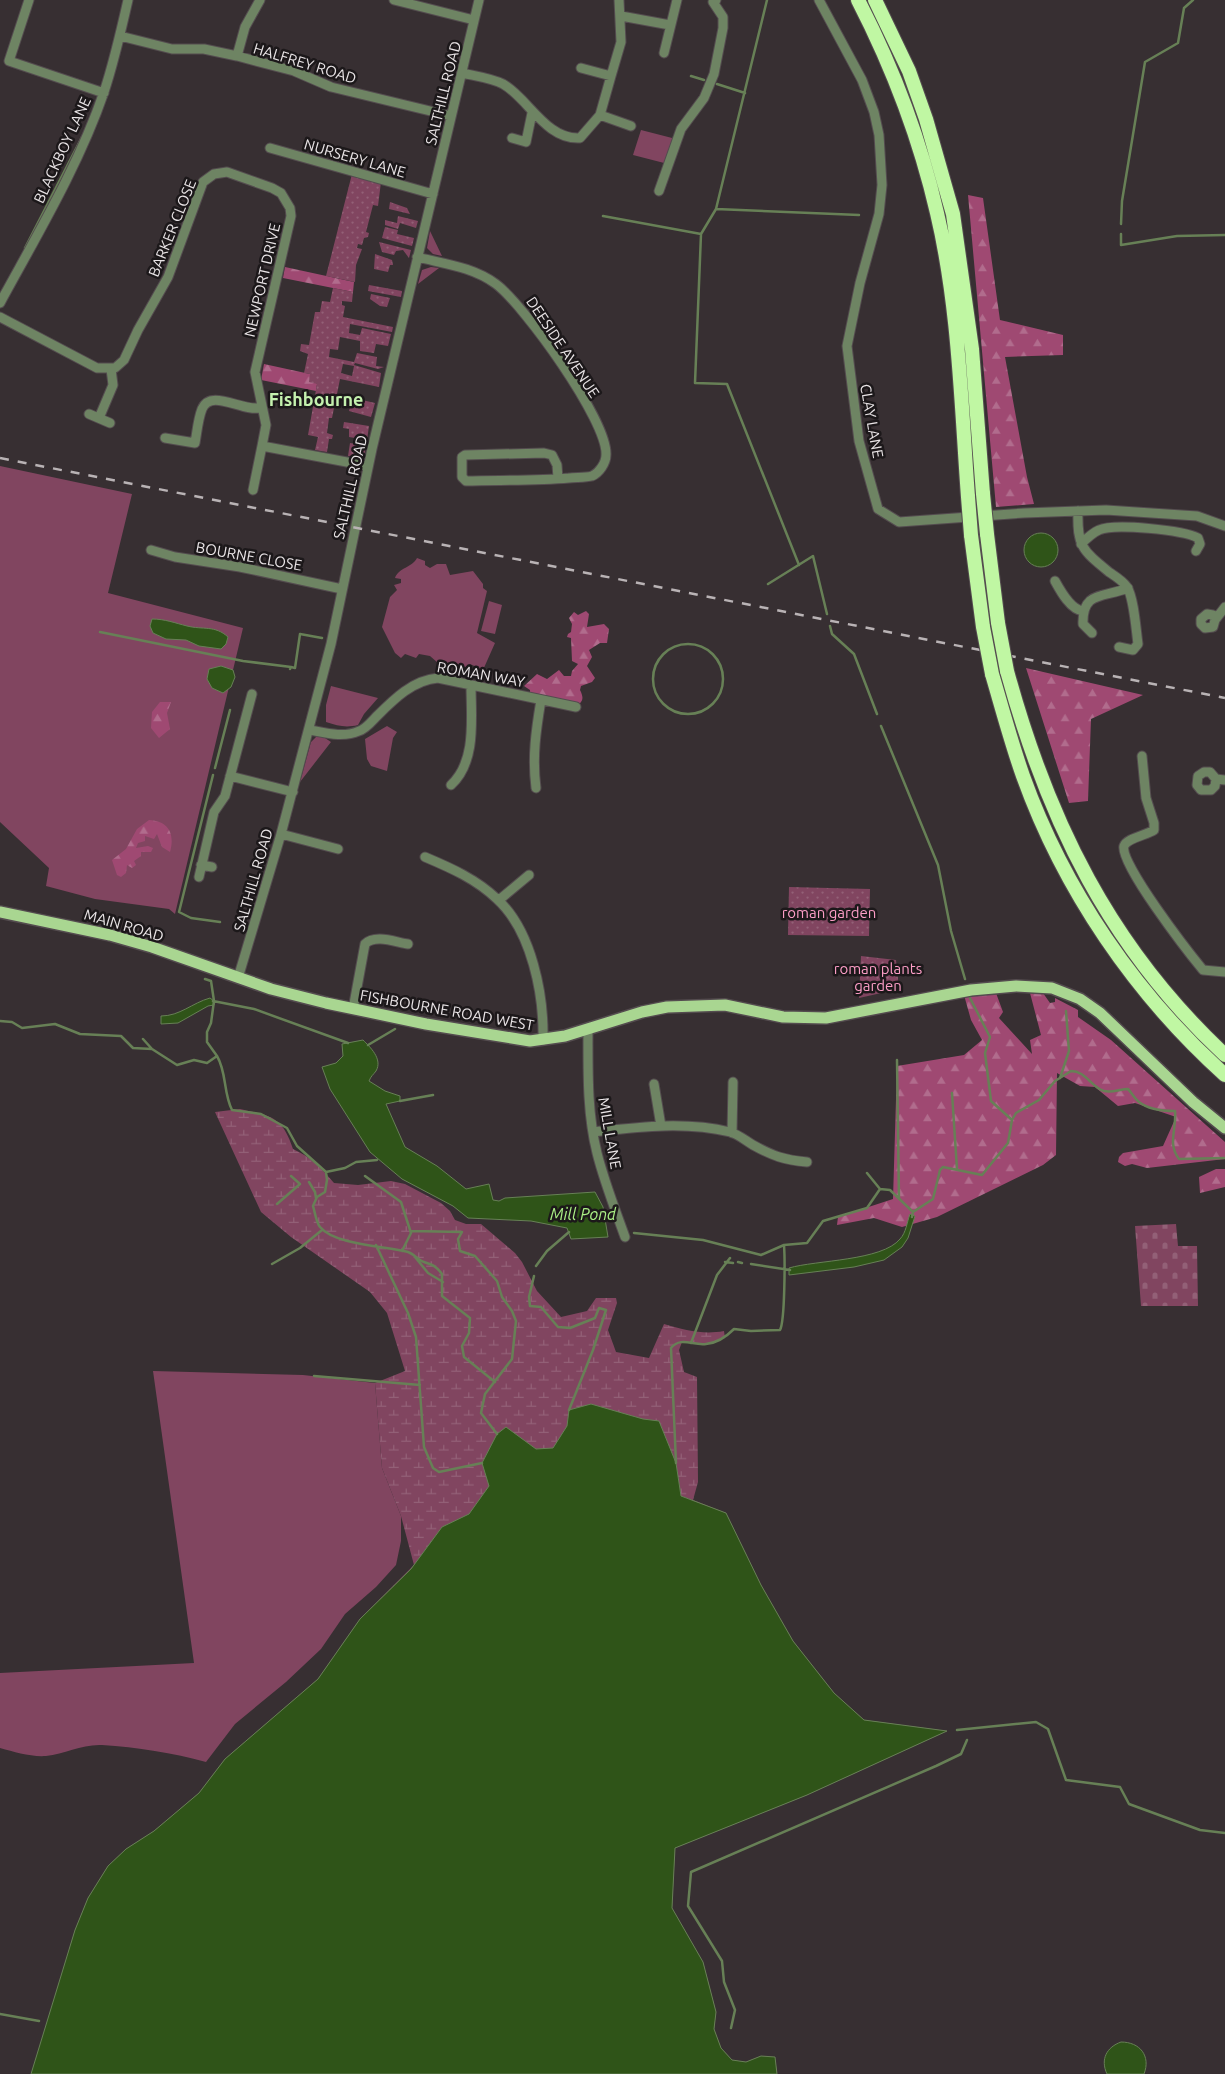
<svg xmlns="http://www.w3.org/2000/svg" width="1225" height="2074" viewBox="0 0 1225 2074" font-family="Ubuntu,sans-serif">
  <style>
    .green { fill: #814560 }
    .forest { fill: url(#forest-firs) }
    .wetland { fill: url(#wetland-marsh) }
    .cemetery { fill: url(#cemetery-stones) }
    .garden { fill: url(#garden-dots); fill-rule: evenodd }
    .water { fill: #2f5418; stroke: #678056 }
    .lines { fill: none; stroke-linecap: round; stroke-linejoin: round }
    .stream { stroke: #678056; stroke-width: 2.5 }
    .minor-casing { stroke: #544c4f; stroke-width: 11 }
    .major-casing { stroke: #544c4f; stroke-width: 14 }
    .highway-casing { stroke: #544c4f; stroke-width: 16 }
    .minor { stroke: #6e8463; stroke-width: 9 }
    .major { stroke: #a9d691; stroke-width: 11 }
    .highway { stroke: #c0f7a3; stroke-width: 14 }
    .rail { stroke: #b9b3b5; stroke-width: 2.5; stroke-dasharray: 9 9; stroke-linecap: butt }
    .highway-bridge-casing { stroke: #544c4f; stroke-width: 16; stroke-linecap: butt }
    .highway-bridge { stroke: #c0f7a3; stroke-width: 14 }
    .labels { text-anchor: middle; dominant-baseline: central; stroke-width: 5; stroke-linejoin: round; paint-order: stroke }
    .street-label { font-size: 15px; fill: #eae5e7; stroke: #1c181a }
    .park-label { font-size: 15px; fill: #fd9ec7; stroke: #1c181a }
    .water-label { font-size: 16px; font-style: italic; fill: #abf086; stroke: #1c181a }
    .quarter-label { font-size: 18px; font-weight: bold; fill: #c4f1ae; stroke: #1c181a }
  </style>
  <defs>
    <pattern id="forest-firs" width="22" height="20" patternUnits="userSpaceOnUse" patternTransform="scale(1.25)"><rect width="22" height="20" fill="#9f4972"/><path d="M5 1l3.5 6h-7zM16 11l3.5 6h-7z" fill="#b16c8d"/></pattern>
    <pattern id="wetland-marsh" width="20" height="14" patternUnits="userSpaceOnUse" patternTransform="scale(1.25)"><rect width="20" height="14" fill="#814560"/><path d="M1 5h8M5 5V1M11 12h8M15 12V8" fill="none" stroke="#936077"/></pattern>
    <pattern id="cemetery-stones" width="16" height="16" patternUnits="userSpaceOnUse" patternTransform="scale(1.25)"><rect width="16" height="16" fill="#814560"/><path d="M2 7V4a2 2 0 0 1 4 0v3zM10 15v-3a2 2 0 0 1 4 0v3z" fill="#936077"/></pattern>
    <pattern id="garden-dots" width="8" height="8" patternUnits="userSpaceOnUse" patternTransform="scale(1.25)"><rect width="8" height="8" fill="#814560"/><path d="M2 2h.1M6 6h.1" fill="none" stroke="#936077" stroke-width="1.8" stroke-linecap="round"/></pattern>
  </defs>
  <rect width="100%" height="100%" fill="#372f32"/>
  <path class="green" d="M641,130L676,139L668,164L633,155Z
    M430,231L442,256L433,254L427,248Z
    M431,267L439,268L418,284L422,270Z
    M0,466L132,494L108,593L243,628L175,914L169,909L95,899L46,886L49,868L0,822Z
    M417,558L425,561V565L430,568L437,564H446L450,575L473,571L483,584V588L487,591L477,633L495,643L483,670L470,664L464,668L451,667L445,671L438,668V663L430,656L419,654L416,658L405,654L401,658L395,653L382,627L390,597L397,590L394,585L401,583V579L395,578C399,567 412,568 417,558Z
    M489,601L502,605L495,634L481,631Z
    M331,686L378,698L364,714L358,725C346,728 338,726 326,722V705Z
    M387,726L397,732L393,738L387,771L371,766L367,759L365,739Z
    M322,736L331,742L300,782L311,742L316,737Z
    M153,1371L303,1375L375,1383L382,1468L401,1516V1541L396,1565L376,1587L345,1614L321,1649L286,1682L235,1724L206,1762C173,1753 137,1747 102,1745C82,1744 65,1754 46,1756C30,1757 15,1752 0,1748V1673L194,1663Z"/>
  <path class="forest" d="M968,195L983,198L1000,320L1063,335V355L1005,357L1027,477L1034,504L996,507Z
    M285,267L354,282L353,292L283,278Z
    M264,364L310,374L317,384L316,391L261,380Z
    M586,611L589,614L587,627L604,624L609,629L607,643H600L589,650L592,657L587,666L595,678L592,682L581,686L580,690C585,700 582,702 574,709L530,694V690L524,686L537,674L547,679L559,670L564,676H571L572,671L578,664L572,661L571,638L567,637L568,634L571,632L572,624L569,618L574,612L578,615Z
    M1026,668L1143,695L1091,719L1088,801L1069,803Z
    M160,702H171L167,713L170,729L159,738L151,728L152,712Z
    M149,820C169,821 175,834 170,852L162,847L157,834L154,839L145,836V841L138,843L136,848L148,846L153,848L151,852H141V856L134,861L136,865L132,868L127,865L126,873L121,877L117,875L112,860L126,849L137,829Z
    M1036,991L1043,993L1050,1003L1055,1002V998L1078,1010V1017L1111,1040L1225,1142V1159L1147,1168L1132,1164L1125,1166L1118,1162L1119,1157L1123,1153L1163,1146L1176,1117L1135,1103L1118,1106L1095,1087L1080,1086L1057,1073L1056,1155L1043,1165L937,1217L902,1227L874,1218L837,1225L838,1217L893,1199L897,1066L964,1055L982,1040L971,1020L964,995L996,993L1003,1012L999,1018L1032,1054L1030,1040L1041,1035L1030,993Z
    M1216,1169H1225V1187L1200,1193L1199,1177Z"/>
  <path class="wetland" d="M240,1109C271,1116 282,1116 293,1149C311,1157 321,1168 334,1183L358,1185L391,1181L405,1184L441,1203L450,1211L455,1220L466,1224H481L515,1253L522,1262L537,1291L561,1317L587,1311L596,1298H616L617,1303L608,1330L616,1352L649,1358L664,1324C685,1330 703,1335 724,1331L725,1338L704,1345L682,1342L679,1350L684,1372L697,1377L698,1482L693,1500L726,1513L761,1585L793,1641L834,1693L864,1720L947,1731L807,1795L675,1848L672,1908L703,1962L716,2012L714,2029L721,2048L732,2060L746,2062L761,2056L775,2057L777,2074H412L692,1500L681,1496L676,1464L531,1467L32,2074L75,1930L88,1898L108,1866L126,1849L154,1831L199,1793L225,1759L318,1679L360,1619L414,1565L401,1516L382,1468L375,1383L405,1371L387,1313L370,1292L291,1237L261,1212L215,1112Z"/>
  <path class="cemetery" d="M1176,1224L1178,1246H1197L1198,1306H1141L1135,1226Z"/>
  <path class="garden" d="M352,174L381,182L378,206L373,205L366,232L369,233L368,237L364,238L362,245L358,244L357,248L362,249L356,265L355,282L326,276Z
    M390,202L407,208L410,214L389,209Z
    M398,216L418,221L416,228L400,223L398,229L385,225V220L397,223Z
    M385,227L398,230L397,234L414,238L412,246L382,238Z
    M379,242L411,250L409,258L403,250L396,251L394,255L382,252Z
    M375,254L392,260L393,265H390L388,272L374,269Z
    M369,285L402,291L401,297L368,291Z
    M333,288L353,292L352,302L342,301V305L345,306L343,317L393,327L392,332L350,324L349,333L360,335L362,328L391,334L388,346L376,344L374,353L360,351V341L340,337L338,350L330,349L329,357L354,362L357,353L377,357L376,366L384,367L378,369L355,363L354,365L381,373L379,387L340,379L336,399L332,398L331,402L335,403L332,418H329L327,433L333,435L332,439H329L327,452L315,450L318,437L308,435L317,384L309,382L310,374L304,373L308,354L300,351L301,344L309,345L315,312H320L322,301L330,302ZM343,364L354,366L352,376L341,373Z
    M371,294L390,298L387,307L380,306L370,299Z
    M349,397L375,403L371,417L349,411L351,403L347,402Z
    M344,422L369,426L367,440L349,437V429L343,428Z
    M350,443L366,446L364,457L348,456Z
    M789,887L870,889L869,936L788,935Z
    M861,956L896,960L899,989L859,998Z"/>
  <path class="water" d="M1024 550a17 17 0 1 1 34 0a17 17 0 1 1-34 0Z
    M152,619C165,619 175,623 187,626C203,630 215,625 228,637L226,644L221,649L199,646L186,640L166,639L153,633L150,626Z
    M221,666L233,670L235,677L231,687L223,693L212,688L207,679L209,669Z
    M210,998L214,1001V1005L208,1006L178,1023L161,1024V1016C180,1016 192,1003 210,998Z
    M363,1040C370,1047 383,1059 376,1071C373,1075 371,1076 369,1081L385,1091L400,1096V1101L386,1104L405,1147L437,1166L466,1189L489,1184L493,1200L499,1201L505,1198L595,1192L603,1207L608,1237L571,1239L567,1228L531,1221L468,1218L453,1206L402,1179L370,1152L330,1089L322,1067L336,1063L343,1056L342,1044Z
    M910,1214L915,1216L908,1238L902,1247L884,1260L854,1267L789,1275V1268C816,1260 882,1261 900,1239C906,1233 907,1222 910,1214Z
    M591,1404L643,1419L659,1421L676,1463L681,1496L726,1513L761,1585L793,1641L834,1693L864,1720L947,1731L807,1795L675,1848L672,1908L703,1962L716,2012L714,2029L721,2048L732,2060L746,2062L761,2056L775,2057L777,2074H31L75,1930L88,1898L108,1866L126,1849L154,1831L199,1793L225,1759L318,1679L360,1619L411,1569L442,1527L469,1514L489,1486L482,1463L497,1434L506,1427L536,1449L553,1448L567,1426L569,1410Z
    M1121,2042C1140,2042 1151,2056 1144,2074H1107C1100,2059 1107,2047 1121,2042Z"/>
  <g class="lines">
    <path class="stream" d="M767,0L716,209L701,234L695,383L727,384L799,565
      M691,76L704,80
      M717,84L745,93
      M716,209L859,215
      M603,216L701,234
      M1121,224L1122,201L1145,62L1178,43L1184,8L1193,0
      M1121,234V245L1177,236L1225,235
      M25,248L82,137
      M768,584L813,556L827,614
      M830,626L832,634L854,654L877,714
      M100,632L243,661L291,667L290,669
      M653 679a35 35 0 1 1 70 0a35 35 0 1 1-70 0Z
      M291,667L295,668L300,634L322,638
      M881,726L938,865L951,931L965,979
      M215,768L230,710
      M213,775L179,912L191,918L220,922
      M205,979L211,981L214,1001L211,1023L207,1032V1042L217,1056
      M970,998L990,1037L985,1053L991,1101L1012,1120
      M213,1001L254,1009L348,1043
      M0,1021L12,1022L22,1028L55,1024L80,1034L121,1036L133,1048L152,1049L177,1065L194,1060L207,1063L217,1056C227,1073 223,1092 232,1110L261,1114L287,1128L297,1146L326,1172
      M143,1039L152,1049
      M368,1045L395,1029
      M897,1060L899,1199
      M1060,1078L1069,1051L1066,1011
      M952,1093L957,1169
      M400,1101L433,1095
      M377,1160L356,1162L345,1168L326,1172L327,1180L325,1192L317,1197L313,1206C315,1212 316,1222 320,1227C335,1245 385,1246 408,1252C414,1254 418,1260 424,1262C433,1265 436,1266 442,1274V1296L470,1318L469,1333L462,1346L464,1357L495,1382
      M867,1173L880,1189
      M365,1176L401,1202L411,1233L402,1251
      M309,1182L315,1192L316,1198
      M277,1204L300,1184L291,1176
      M912,1217L913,1212L933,1199L940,1170L943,1167L982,1175L1008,1143L1012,1120L1016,1113L1039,1100L1055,1081L1071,1071C1086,1071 1091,1087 1104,1091C1113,1093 1120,1089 1128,1089C1132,1093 1134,1098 1139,1102C1149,1110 1163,1111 1175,1111C1177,1128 1167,1144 1179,1159L1225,1158
      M411,1231L462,1232L458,1239L460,1251L475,1256L497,1281L502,1297L512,1311L516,1321L512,1359L485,1394L481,1413L497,1434
      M634,1233L703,1240L761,1255L784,1245L807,1243L823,1221L867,1208L880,1189L890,1190L913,1212
      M376,1245L408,1313L416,1337L424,1447L433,1468L439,1472L482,1463
      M415,1257L428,1273L443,1282
      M725,1262L733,1263
      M738,1262L742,1263
      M272,1264L300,1248L322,1230
      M751,1264L790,1270
      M536,1266L547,1251L569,1232
      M534,1276L529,1297L530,1306L541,1307L558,1327L570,1328L595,1318L599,1308L606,1310L593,1350L569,1410
      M691,1343L717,1275L730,1258
      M314,1376L420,1385
      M676,1463L671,1348C681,1336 693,1346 706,1344C718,1343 726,1337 734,1329L751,1331L780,1330C785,1321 785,1259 784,1245
      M957,1730L1036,1722L1048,1729L1066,1780L1120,1787L1129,1804L1200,1830L1225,1833
      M0,2014L39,2021
      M731,2028L735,2010L724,1982L722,1961L688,1906L691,1872L936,1766L961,1754L967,1740"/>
    <g class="minor-casing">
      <path id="minor" d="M29,0L9,61L104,93
        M394,0L474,20
        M819,0L862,80L874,112L879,135L882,185L879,214L860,283L847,346L859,441L878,509L899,522L1024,513L1106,510L1197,516L1225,526
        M621,16L670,25
        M120,36L172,49H204L237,56L294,71L331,87L451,116
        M664,53L677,0
        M237,56L245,27L260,0
        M581,68L611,76
        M462,73C475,76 491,78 503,84C528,98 546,140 580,138L600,115L611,76L621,42L619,0
        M600,115L631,126
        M512,138L526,142L532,113
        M270,148L433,194
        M659,191L681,129L704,98L714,74L723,28V17L713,2L716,0
        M417,257C445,264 473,267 496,284C524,305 608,421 606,455C606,463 599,473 592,476C585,478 575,477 569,478C535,481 500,480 466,481L462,477V457L465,455L544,453L552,455L557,465L558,478
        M0,303C37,235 79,165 104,92C114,62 121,31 128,0
        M0,317L97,368H115L124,360L138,330L168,277L203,182L214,174L227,172L272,188L281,193L290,208L291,216L255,372L266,425L262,446L368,466
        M89,414L110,423
        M99,418L113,385L111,369
        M165,438L195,443C197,432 198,419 202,409C211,387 245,414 262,407
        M253,490L262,446
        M1078,511C1077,546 1082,550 1109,572C1115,576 1123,581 1127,587C1134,598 1136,630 1138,644L1133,650L1119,647
        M1081,544C1086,539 1092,533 1099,530C1114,523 1183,530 1198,538L1200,544L1196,551
        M151,550L175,557L240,567L342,589
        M1055,581C1061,592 1071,610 1083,611
        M1215,620L1213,615L1207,614L1201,619V624L1205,628L1213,627L1215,620L1225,607
        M1092,633L1083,624C1082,591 1103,598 1128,588
        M310,730C326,733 343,738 359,731C366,729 372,721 377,716C394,699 413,680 438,678L576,707
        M1142,756L1146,798L1154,823V830C1147,835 1127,838 1124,846C1119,863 1189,953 1203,970L1225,972
        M230,776L293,792
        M1216,779L1215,786L1211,790H1201L1197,785L1198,776L1204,772H1210L1216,779L1225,780
        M451,785C477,761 471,718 471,685
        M536,788C532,757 536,730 541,700
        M281,834L338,849
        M425,857C451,868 476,879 497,899C532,931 544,995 543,1040
        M201,865L212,867
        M199,877L214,812L225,796L252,694
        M499,900L529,875
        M238,978L281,834L331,644L372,449L479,0
        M353,1009L365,944C375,934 395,942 408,944
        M588,1030C588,1071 587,1113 597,1153C604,1181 615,1209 625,1237
        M654,1084L661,1126
        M593,1132C638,1127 685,1121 730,1132C738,1134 746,1141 753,1145C773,1156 784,1160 807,1162
        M732,1133L733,1082"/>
    </g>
    <g class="major-casing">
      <path id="major" d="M0,912L110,935L152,947L271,989L326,1003L426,1024L530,1041L565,1036L642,1012L667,1007L725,1005L783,1017L826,1018L971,990L1016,986L1052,988L1080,999L1100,1013L1193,1102L1225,1128"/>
    </g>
    <g class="highway-casing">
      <path id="highway" d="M858,0C893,68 920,139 937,213C959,306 961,403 968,497
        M875,0L909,71L926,119L953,214L972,349L983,494
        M987,534L998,623
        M971,535L983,627
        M1007,671C1048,821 1110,948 1225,1055
        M992,674C1002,708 1011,742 1023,776C1064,890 1135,994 1225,1075"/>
    </g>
    <use href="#minor" class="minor"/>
    <use href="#major" class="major"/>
    <use href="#highway" class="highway"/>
    <path class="rail" d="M0,458L1225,698"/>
    <g class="highway-bridge-casing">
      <path id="highway-bridge" d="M983,494L987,534
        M968,497L971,535
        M998,623L1007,671
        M983,627L992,674"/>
    </g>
    <use href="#highway-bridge" class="highway-bridge"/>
  </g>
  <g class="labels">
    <g class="street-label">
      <text transform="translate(305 63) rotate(17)">HALFREY ROAD</text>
      <text transform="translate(443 93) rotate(-76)">SALTHILL ROAD</text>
      <text transform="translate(62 150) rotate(-65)">BLACKBOY LANE</text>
      <text transform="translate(355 158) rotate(16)">NURSERY LANE</text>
      <text transform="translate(172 228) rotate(-68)">BARKER CLOSE</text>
      <text transform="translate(262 280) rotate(-77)">NEWPORT DRIVE</text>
      <text transform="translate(563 347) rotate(56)">DEESIDE AVENUE</text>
      <text transform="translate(872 421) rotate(80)">CLAY LANE</text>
      <text transform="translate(350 487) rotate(-77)">SALTHILL ROAD</text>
      <text transform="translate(249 556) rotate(10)">BOURNE CLOSE</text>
      <text transform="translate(481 674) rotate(10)">ROMAN WAY</text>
      <text transform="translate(253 880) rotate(-74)">SALTHILL ROAD</text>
      <text transform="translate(124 925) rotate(16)">MAIN ROAD</text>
      <text transform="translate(447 1010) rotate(10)">FISHBOURNE ROAD WEST</text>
      <text transform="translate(610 1133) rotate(80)">MILL LANE</text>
    </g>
    <g class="park-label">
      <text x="829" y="912">roman garden</text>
      <text x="878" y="968">roman plants<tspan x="878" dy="17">garden</tspan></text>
    </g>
    <g class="water-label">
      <text x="583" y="1214">Mill Pond</text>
    </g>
    <g class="quarter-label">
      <text x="316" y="399">Fishbourne</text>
    </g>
  </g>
</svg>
